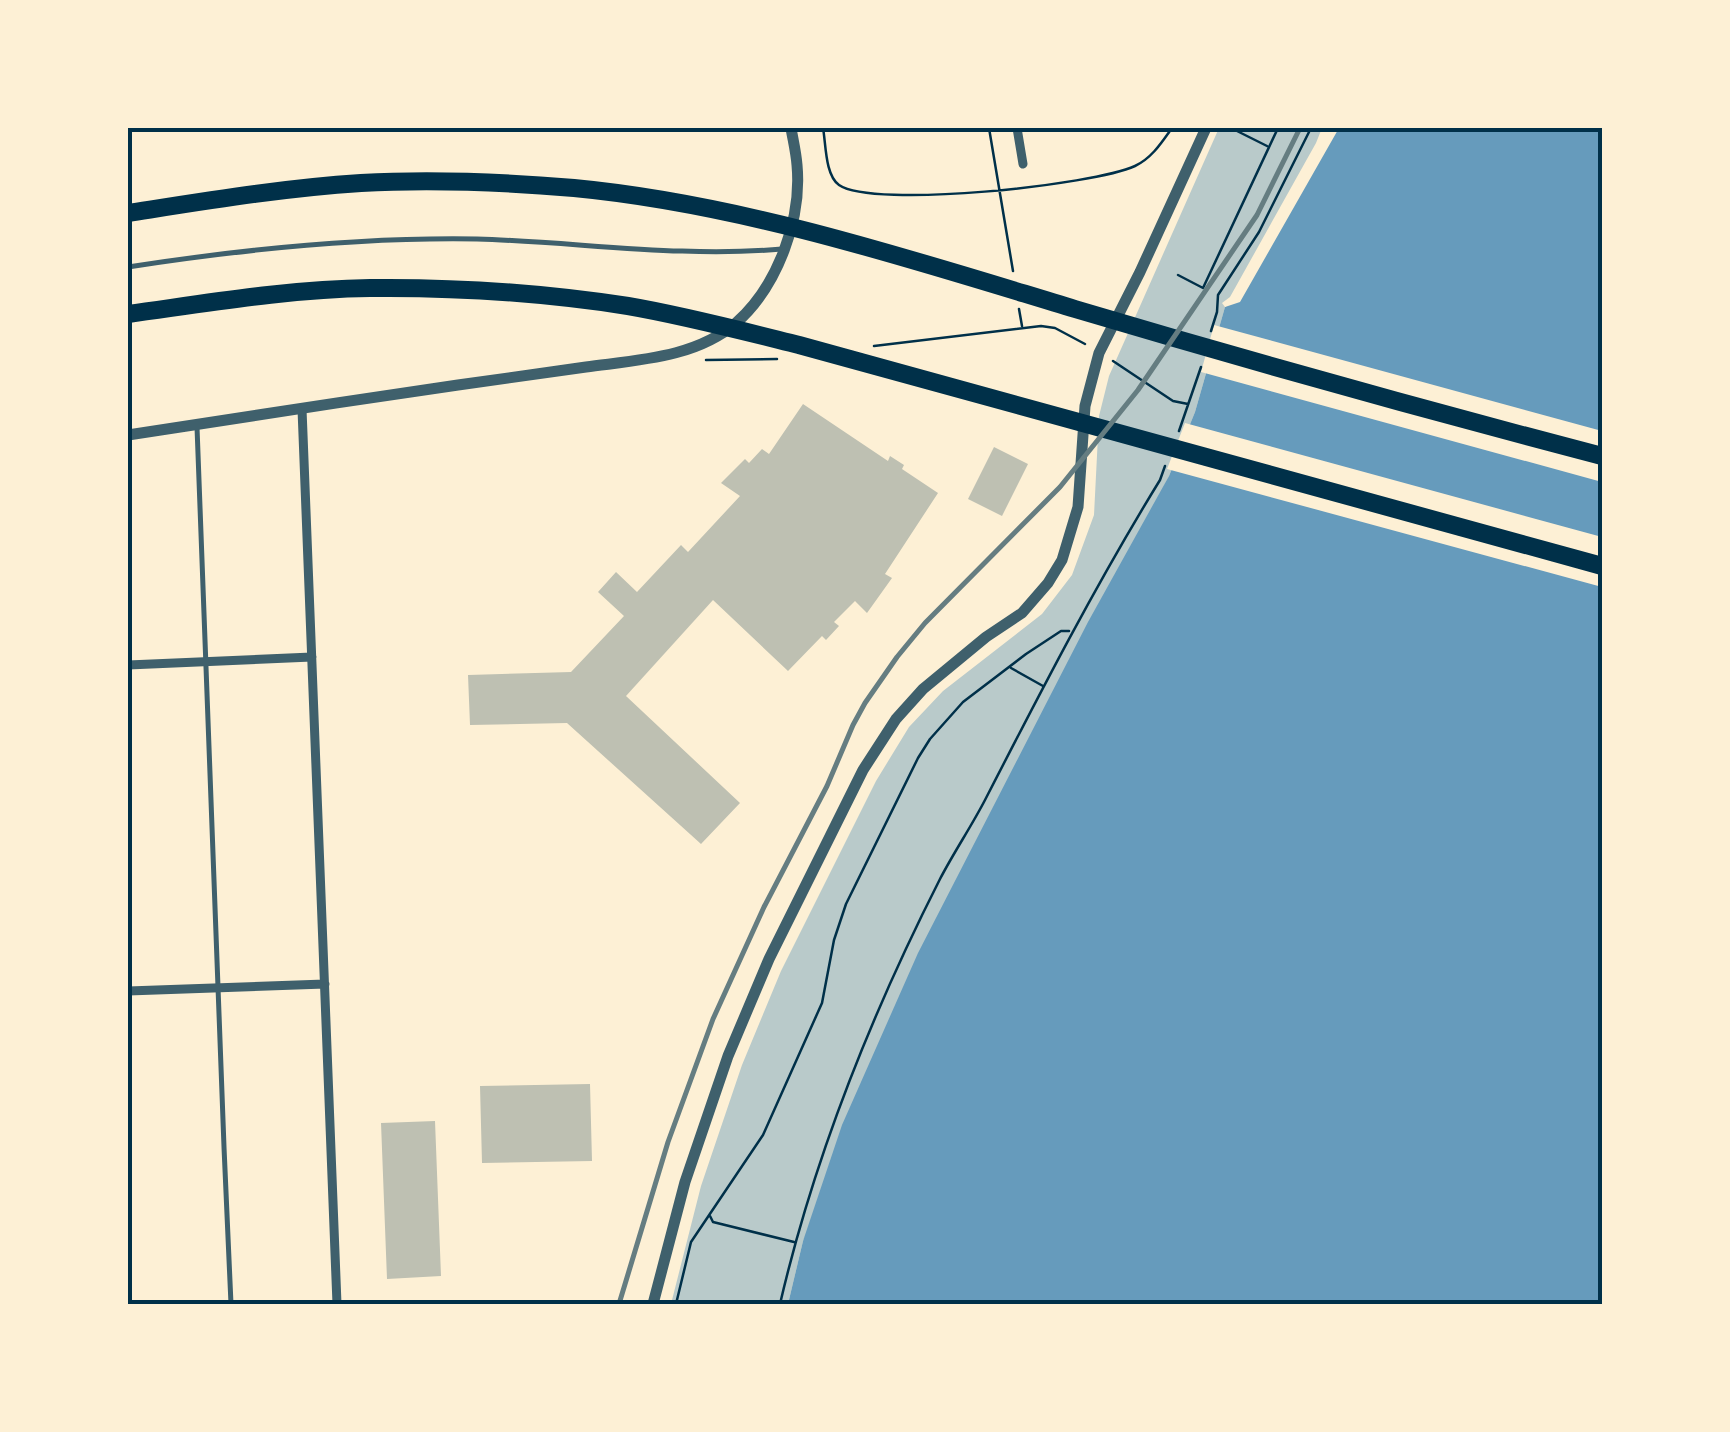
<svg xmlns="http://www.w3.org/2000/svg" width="1730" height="1432" viewBox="0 0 1730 1432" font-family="Ubuntu,sans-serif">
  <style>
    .green { fill: #b9caca }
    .water { fill: #669bbc }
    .pier { fill: #fdf0d5 }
    .building { fill: #bec0b2 }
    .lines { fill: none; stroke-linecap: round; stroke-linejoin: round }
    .path { stroke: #003049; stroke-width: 2.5 }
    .service { stroke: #3f606c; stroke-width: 5 }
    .minor { stroke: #3f606c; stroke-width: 9 }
    .tertiary { stroke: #3f606c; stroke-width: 11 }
    .motorway { stroke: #003049; stroke-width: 18 }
    .rail { stroke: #657d81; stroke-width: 5 }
    .neatline { fill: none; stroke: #003049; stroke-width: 4 }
  </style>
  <rect width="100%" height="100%" fill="#fdf0d5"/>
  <path class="green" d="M1219,128H1327L1225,307L1195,412L1169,476L803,1241L788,1304H671L701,1186L742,1065L781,971L876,781L909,727L943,691L1042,614L1072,575L1094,515L1099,416L1109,376Z"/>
  <path class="water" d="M1327,128H1602V1304H788L803,1241L842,1125L918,953L1088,622L1169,476L1195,412L1225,307L1234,300Z"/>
  <path class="pier" d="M1322,128H1339L1240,302L1225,307L1222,303L1230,297L1316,143Z
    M1214,325L1602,431V482L1201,372Z
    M1185,423L1602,537V587L1167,469Z"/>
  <path class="building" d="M803,404L888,461L890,456L904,465L902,469L938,493L885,574L892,578L867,613L855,601L834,622L839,626L826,640L822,636L788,671L713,600L626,696L740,803L701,844L567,723L470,725L468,675L571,672L624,616L598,592L616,572L637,592L681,545L688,552L740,496L721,483L745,459L749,463L762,449L769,454Z
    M994,447L1028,464L1002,516L968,499Z
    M590,1084L592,1161L482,1163L480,1086Z
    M435,1121L441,1276L387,1279L381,1123Z"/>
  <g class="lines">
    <path class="path" d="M823,128C826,144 825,175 839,185C874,209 1094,185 1135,166C1152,158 1162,142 1172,128
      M989,128L1013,271
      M1231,128L1267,146
      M1178,275L1203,288L1278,128
      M1019,309L1022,326
      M1211,331L1217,312L1218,295L1259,232L1311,128
      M874,346L1041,326L1055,328L1085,344
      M706,360L777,359
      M1113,361L1173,401L1188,404
      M1179,431L1201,367
      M1011,668L1043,686
      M710,1216L713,1222L794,1242
      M676,1304L691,1242L763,1135L822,1003L834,940L846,904L918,758L930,739L963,702L1026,654L1061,631H1069
      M780,1304C814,1158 872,1013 940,879C954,852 971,827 985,800C1041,691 1096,584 1160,480L1165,466"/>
    <path class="service" d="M128,267C244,249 359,237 477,239C579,242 681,258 782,249
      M197,427C209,720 217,1012 231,1304"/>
    <path class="minor" d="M1017,128L1023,164
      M302,409L337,1304
      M128,665L312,657
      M128,991L325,984"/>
    <path class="tertiary" d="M128,435C237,418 348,401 458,385C500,379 543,373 586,367C637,360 695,358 736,323C778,286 802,219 797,165C796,152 793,140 791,128
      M653,1304L685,1182L728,1056L769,959L863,770L896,719L923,689L986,637L1022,613L1048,583L1062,560L1078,507L1085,406L1099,353L1140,272L1206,128"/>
    <path class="motorway" d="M128,213C205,201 283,188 361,183C432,179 503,182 574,188C743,204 913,260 1075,309C1250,361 1426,410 1602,456
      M128,314C208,303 289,289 370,288C456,287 543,293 628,306C686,316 743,331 799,345L1602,566"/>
    <path class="rail" d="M619,1304L668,1142L713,1019L764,907L827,786L853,725L865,703L897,657L925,623L1060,487L1138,390L1257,215L1300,128"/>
  </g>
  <rect width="1730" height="1432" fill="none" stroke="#fdf0d5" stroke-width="260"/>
  <rect x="130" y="130" width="1470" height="1172" class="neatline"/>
</svg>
